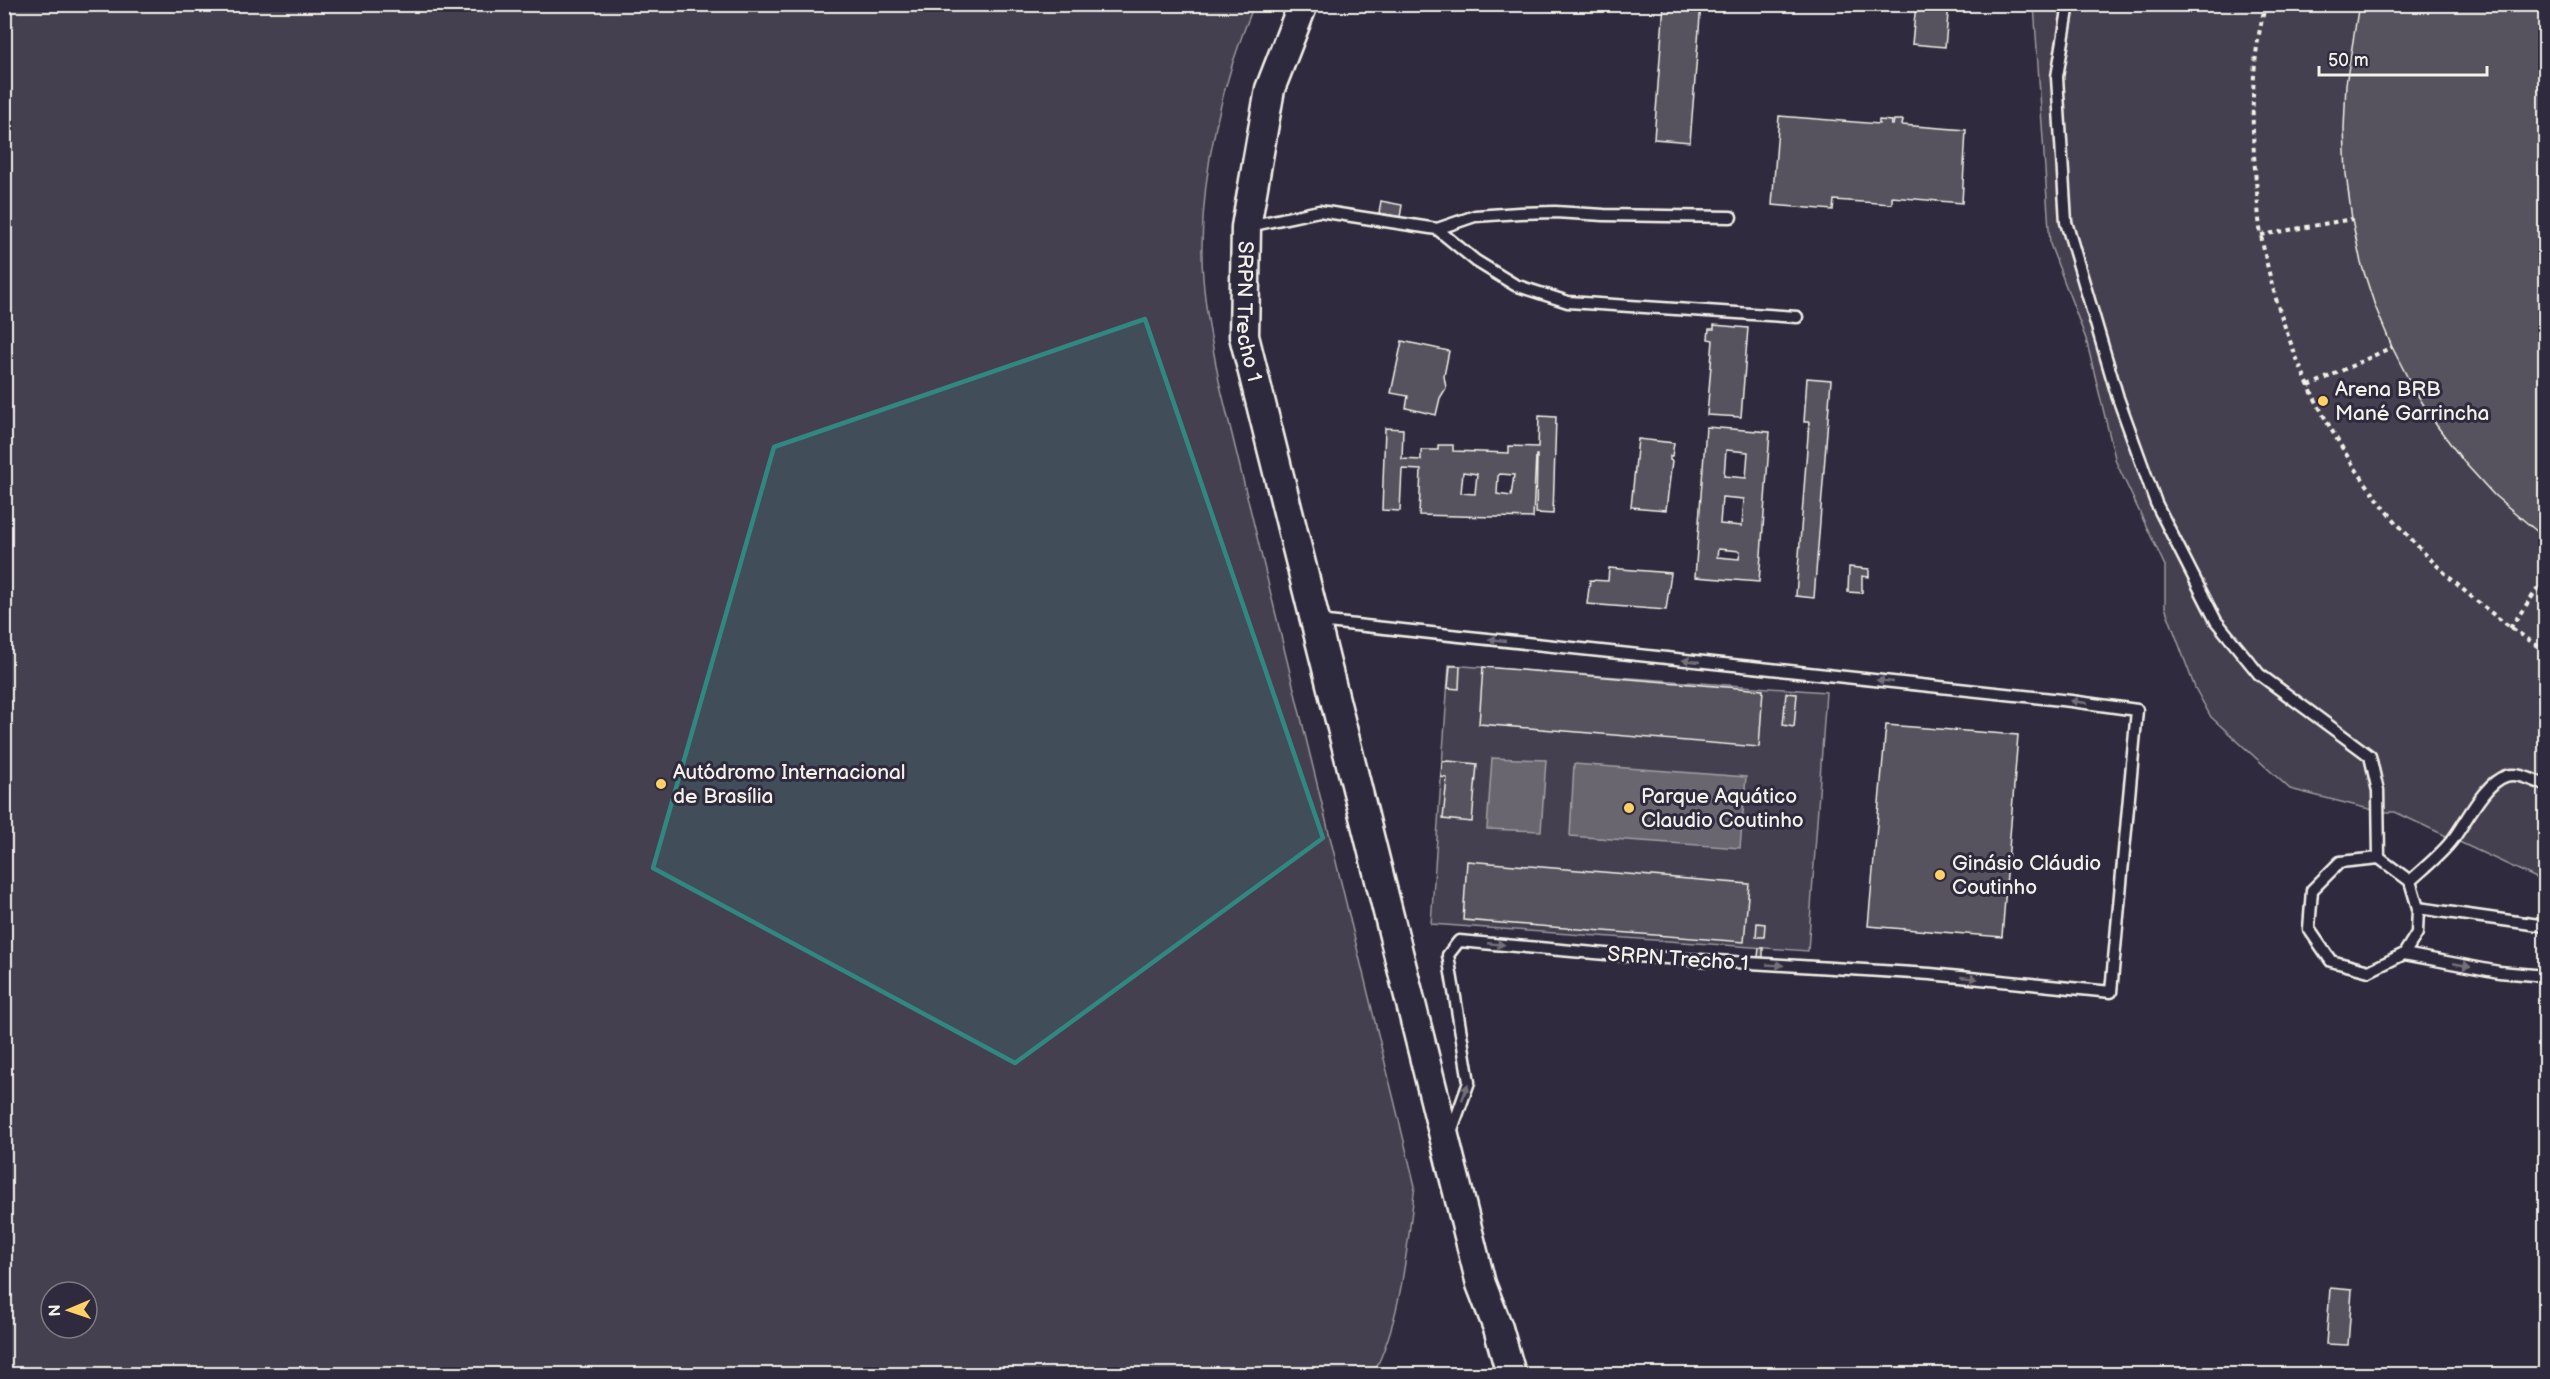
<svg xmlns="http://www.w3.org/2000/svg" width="2550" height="1379" viewBox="0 0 2550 1379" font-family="'Balsamiq Sans',sans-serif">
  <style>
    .green { fill: #454050; stroke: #9c989c; stroke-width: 1.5; fill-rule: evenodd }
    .water { fill: #6a6670; stroke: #a19ea0; stroke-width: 1.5 }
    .building { fill: #56525f; stroke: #f4f1e8; stroke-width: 1.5; fill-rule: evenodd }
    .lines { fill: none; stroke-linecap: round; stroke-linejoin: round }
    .lane-casing { stroke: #f4f1e8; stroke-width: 15 }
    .secondary-casing { stroke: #f4f1e8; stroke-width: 33 }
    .path { stroke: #f4f1e8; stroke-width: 4; stroke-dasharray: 4.5 4.5; stroke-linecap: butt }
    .lane { stroke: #2f2a3d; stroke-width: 10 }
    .secondary { stroke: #2f2a3d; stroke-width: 28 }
    .oneway { fill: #747079 }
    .marked { fill: #318880; fill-opacity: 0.2; stroke: #318880; stroke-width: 4.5; stroke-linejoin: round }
    .poi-dot { fill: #ffd166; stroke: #2f2a3d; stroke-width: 2 }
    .labels { text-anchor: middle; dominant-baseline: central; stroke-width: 6; stroke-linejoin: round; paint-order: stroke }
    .street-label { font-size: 21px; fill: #f4f1e8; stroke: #2f2a3d }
    .poi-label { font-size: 21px; fill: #f4f1e8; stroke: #2f2a3d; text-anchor: start }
  </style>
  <rect width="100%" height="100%" fill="#2f2a3d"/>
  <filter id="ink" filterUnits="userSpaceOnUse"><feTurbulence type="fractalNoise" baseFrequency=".0167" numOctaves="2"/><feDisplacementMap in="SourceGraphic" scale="12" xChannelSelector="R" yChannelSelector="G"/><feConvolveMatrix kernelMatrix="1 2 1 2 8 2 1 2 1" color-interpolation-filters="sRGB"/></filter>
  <g filter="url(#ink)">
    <path class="green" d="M5,4L1254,5C1223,79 1203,164 1202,245C1201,291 1211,337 1219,381L1415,1186C1407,1247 1402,1319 1373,1374H5ZM51,1292H87V1328H51Z
      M2034,5H2545V882L2395,812H2381L2290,789L2211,717L2195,688L2165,607V566L2116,462L2086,339L2050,244Z
      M1449,665L1826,692L1808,951L1431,924Z"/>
    <path class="water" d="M1492,758L1546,760L1541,831L1487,829Z
      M1574,764L1746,777L1740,848L1570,836Z"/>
    <path class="building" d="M1664,4H1701L1690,142L1654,139Z
      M1916,4H1949L1945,47L1912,44Z
      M2359,4H2546V539L2494,495L2464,462L2437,426L2413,388L2392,347L2375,306L2361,263L2352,219L2346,174L2344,129L2346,84Z
      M1779,116L1879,124V120L1892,121L1891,125H1893L1894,120H1903L1902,125L1966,130L1962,203L1892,197V204L1834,200L1833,210L1772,205Z
      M1381,201L1402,205L1400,217L1379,213Z
      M1714,325L1748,328L1741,417L1707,415L1713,340L1708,339L1709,329H1714Z
      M1402,341L1449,351L1444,376L1446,388L1440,398L1436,415L1406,408L1408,396L1391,393Z
      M1807,378L1831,380L1814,598L1796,596L1809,422H1804Z
      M1539,416L1556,417L1553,514L1536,513L1537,455H1536L1533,518L1419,515L1421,470L1402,469L1400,511L1382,510L1385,428L1403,429L1402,459L1421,460V450H1438V445H1453V451L1509,453V446L1538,447ZM1463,472L1477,474L1475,494L1461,493ZM1500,474L1514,475L1511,496L1497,494L1498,476Z
      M1706,427L1770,432L1759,582L1695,577ZM1726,450L1748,452L1746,478L1724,476ZM1722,497L1744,499L1742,526L1720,524ZM1718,549L1740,551L1739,559L1717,557Z
      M1638,439L1674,443L1672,456H1670V460L1672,461L1666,510L1631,507Z
      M1849,567L1869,569V577L1862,576V593L1848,592Z
      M1609,568L1671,573L1666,610L1587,604L1590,580L1608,581Z
      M1450,666H1460L1459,689L1448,688Z
      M1483,667L1763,690L1759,747L1479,724Z
      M1786,693L1797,694L1794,727L1783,725Z
      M1886,725L2018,735L2002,937L1868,926Z
      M1448,761L1477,764L1472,822L1443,819L1447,778L1441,777L1442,762Z
      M1467,861L1749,884L1744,942L1463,920Z
      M1757,923L1765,924L1764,937H1756Z
      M1759,948H1763V957H1758Z
      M2330,1288L2352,1290L2348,1345L2326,1344Z"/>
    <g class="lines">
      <g class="lane-casing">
        <path id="lane" d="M2069,4L2057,77L2066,222L2118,398L2156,503L2216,621L2259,674L2370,756L2378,791L2379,858
          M1249,226L1319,211L1437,229L1476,261L1515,285L1568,302L1797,317
          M1437,229L1475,216L1519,213L1555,212L1604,215L1731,217
          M1318,621L2071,701L2137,710L2111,992L1930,974L1617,955L1459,941L1448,955L1469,1082L1450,1135
          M2379,858L2410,881L2418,908L2417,933L2404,954L2369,971L2331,961L2309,929L2312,890L2340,862Z
          M2410,881C2424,868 2442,854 2453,839C2466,822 2485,782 2506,776C2518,772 2534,781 2546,785
          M2418,908L2546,926
          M2404,954L2499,972L2546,976"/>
      </g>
      <g class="secondary-casing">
        <g id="secondary">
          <path id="s1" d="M1303,4L1270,89L1246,227L1244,336L1481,1284L1498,1328L1511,1374"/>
        </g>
      </g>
      <path class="path" d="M2266,4C2250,59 2251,125 2256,181C2258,199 2258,217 2261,235C2293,411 2395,556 2546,651
        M2261,235L2352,219
        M2309,386L2392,347
        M2510,628L2546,577"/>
      <use href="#lane" class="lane"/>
      <use href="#secondary" class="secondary"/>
    </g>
    <defs><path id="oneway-solid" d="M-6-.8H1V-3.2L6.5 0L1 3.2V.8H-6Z" transform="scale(1.5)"/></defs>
    <g class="oneway">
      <use href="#oneway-solid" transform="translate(1497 640) rotate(-174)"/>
      <use href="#oneway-solid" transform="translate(1691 661) rotate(-174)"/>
      <use href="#oneway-solid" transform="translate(1885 681) rotate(-174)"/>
      <use href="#oneway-solid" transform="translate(2079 702) rotate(-172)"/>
      <use href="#oneway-solid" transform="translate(1496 944) rotate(5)"/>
      <use href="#oneway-solid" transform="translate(1775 965) rotate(3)"/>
      <use href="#oneway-solid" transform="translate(2462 965) rotate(11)"/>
      <use href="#oneway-solid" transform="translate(1969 978) rotate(6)"/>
      <use href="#oneway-solid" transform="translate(1465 1092) rotate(-70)"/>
    </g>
  </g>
  <path class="marked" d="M1145,319L1323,838L1015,1063L653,868L774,447Z"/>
  <g class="poi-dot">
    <circle cx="2323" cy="401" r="6"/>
    <circle cx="661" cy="784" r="6"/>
    <circle cx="1629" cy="808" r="6"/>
    <circle cx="1940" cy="875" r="6"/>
  </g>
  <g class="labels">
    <g class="street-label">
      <text stroke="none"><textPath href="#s1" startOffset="316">SRPN Trecho 1</textPath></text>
      <text transform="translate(1678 959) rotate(4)">SRPN Trecho 1</text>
    </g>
    <g class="poi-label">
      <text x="2335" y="389">Arena BRB<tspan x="2335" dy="24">Mané Garrincha</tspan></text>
      <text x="673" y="772">Autódromo Internacional<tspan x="673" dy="24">de Brasília</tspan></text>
      <text x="1641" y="796">Parque Aquático<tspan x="1641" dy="24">Claudio Coutinho</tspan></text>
      <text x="1952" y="863">Ginásio Cláudio<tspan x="1952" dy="24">Coutinho</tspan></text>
    </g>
  </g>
  <rect width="2550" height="1379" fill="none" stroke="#2f2a3d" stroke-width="24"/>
  <rect x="12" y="12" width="2526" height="1355" fill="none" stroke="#f4f1e8" stroke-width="2" filter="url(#ink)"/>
  <g transform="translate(69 1310) rotate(268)"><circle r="28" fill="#2f2a3d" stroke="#7e7a81" stroke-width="1.5"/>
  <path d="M0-4.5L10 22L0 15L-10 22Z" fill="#ffd166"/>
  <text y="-9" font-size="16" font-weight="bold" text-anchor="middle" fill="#f4f1e8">N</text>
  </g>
  <path d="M2319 66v9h168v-9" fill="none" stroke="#f4f1e8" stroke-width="3"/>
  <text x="2328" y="66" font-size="18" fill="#f4f1e8" stroke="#2f2a3d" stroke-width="4.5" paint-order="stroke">50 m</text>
</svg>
